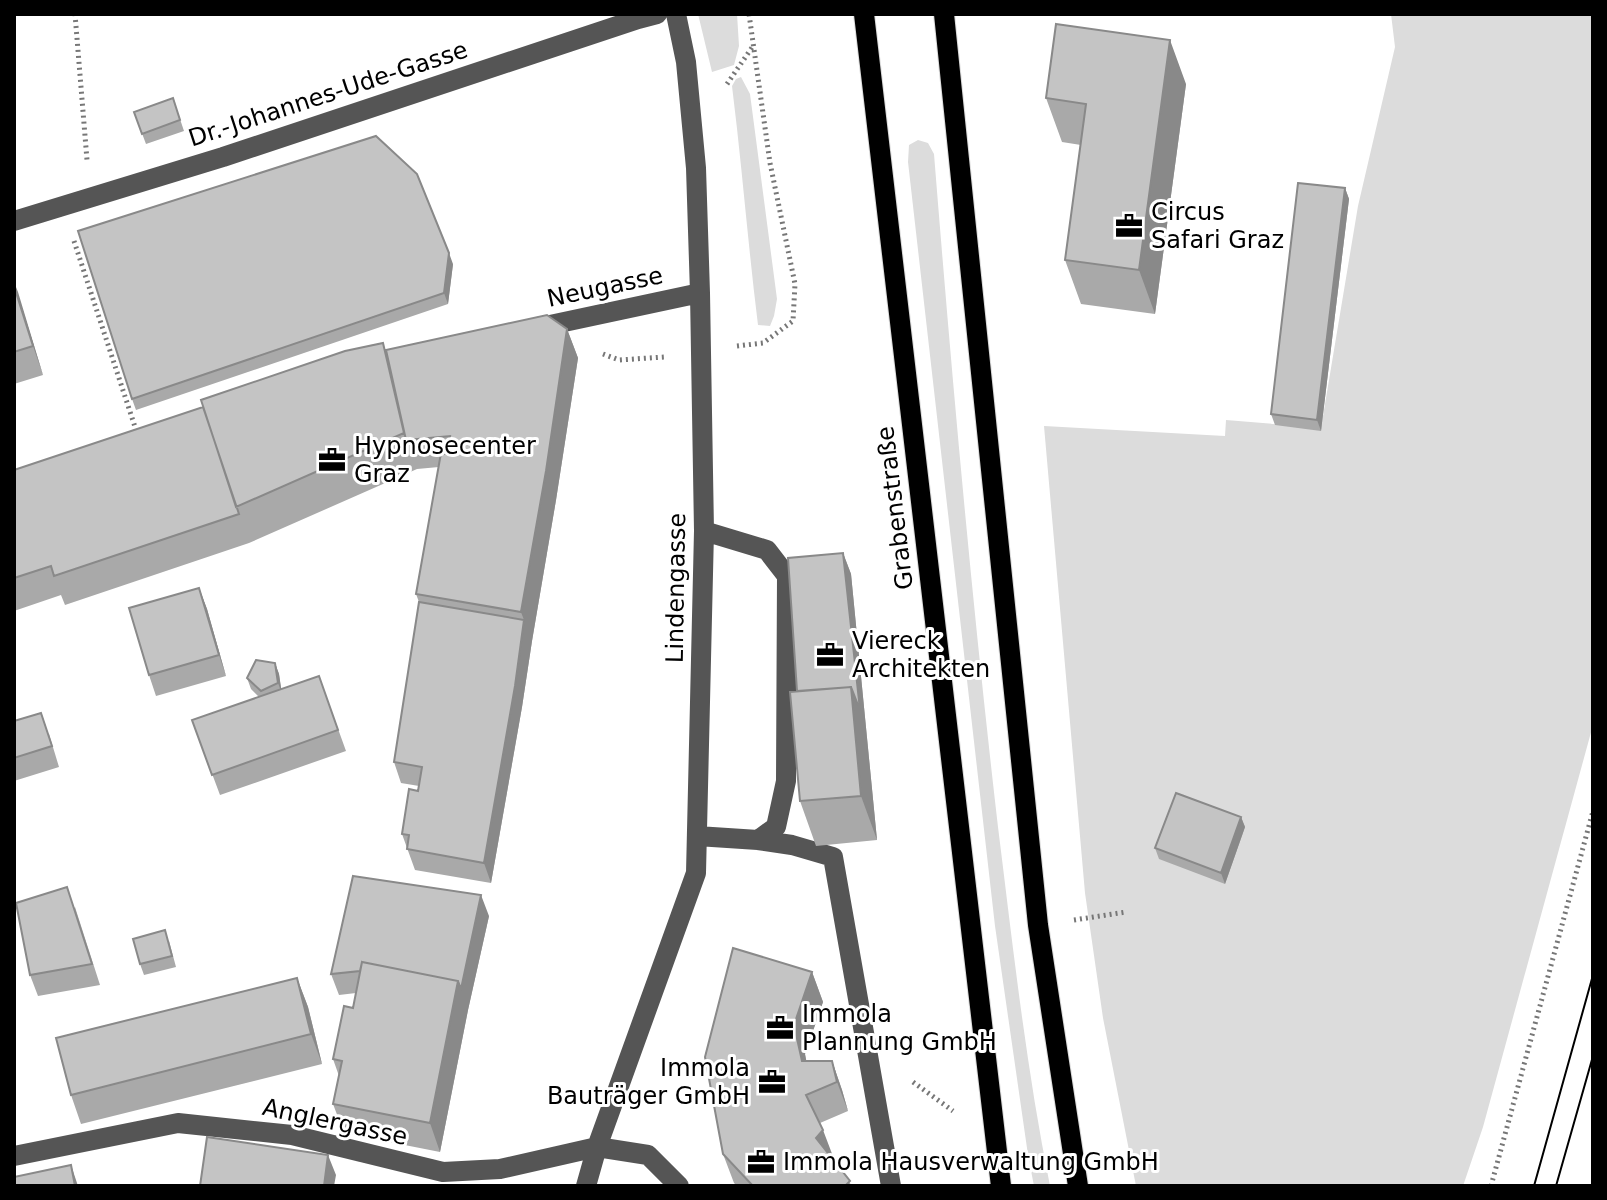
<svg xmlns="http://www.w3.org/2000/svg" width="1607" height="1200" viewBox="0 0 1607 1200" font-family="'DejaVu Sans',sans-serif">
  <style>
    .green { fill: #dcdcdc }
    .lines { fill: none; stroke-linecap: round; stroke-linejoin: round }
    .major-casing { stroke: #dbdbdb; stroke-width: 22 }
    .path { stroke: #777; stroke-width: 5; stroke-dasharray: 2 4; stroke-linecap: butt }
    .minor { stroke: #555; stroke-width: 20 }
    .major { stroke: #000; stroke-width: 20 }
    .tram { stroke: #000; stroke-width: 2 }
    .wall { fill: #a9a9a9 }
    .shaded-wall { fill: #898989 }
    .building { fill: #c4c4c4; stroke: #898989; stroke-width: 2 }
    .labels { text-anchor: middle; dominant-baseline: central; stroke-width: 6; stroke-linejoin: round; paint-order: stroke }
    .street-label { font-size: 24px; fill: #000; stroke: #fff }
    .poi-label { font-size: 24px; fill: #000; stroke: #fff; text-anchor: start }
  </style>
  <rect width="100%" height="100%" fill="#fff"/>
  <path class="green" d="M698,14H737L739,46L734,65L712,72Z
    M1391,14H1593V725L1483,1127L1463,1186H1136L1103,1018L1085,893L1044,426L1225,436L1226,420L1321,428L1358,206L1395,47Z
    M741,77L750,94L777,299L774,316L770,326L758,325C748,245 742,166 732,86L736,79Z
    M918,140L928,143L934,154C952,379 972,603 998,827C1013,947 1026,1067 1050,1186H1034L1028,1155L995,926L908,162L909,145Z"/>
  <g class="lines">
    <g class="major-casing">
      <path id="major" d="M864,14L1001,1186
        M944,14L1038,925L1078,1186"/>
    </g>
    <path class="path" d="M75,14L87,160
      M727,84L753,46
      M74,241L137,433
      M737,346L763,343L793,321L795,284L770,163L749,14
      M603,354L619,360L664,357
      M1074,920L1126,912
      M913,1082L953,1111
      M1491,1186L1593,811"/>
    <path class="minor" d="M14,221L223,157L638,19L657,14
      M536,328L700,293
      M704,531L767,550L787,576L786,781L776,827L758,840
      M697,836L758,840L792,845L833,857L891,1186
      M14,1156L178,1123L292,1135L443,1172L500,1169L597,1147L648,1155L679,1186
      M586,1186L597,1147L696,873L704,531L700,293L696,168L686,62L676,14"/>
    <use href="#major" class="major"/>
    <path class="tram" d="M1534,1186L1593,975
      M1556,1186L1593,1056"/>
  </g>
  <path class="wall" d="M1186,84L1155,314L1081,304L1065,260L1081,145L1062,142L1046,98Z
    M173,98L184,131L146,144L134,112Z
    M1345,188L1349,199L1321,431L1275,425L1271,414Z
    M453,264L448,304L136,410L132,399Z
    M14,282L43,375L14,384Z
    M567,329L578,358L556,500L532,641L522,707L491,883L415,870L402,834L419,786L401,783L394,762L419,602L416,594L439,467L417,469L249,543L65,605L61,595L14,611V470L386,350Z
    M843,553L851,574L877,840L816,846L800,801L797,691Z
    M199,588L207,609L226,676L156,696L149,675Z
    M275,663L279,674L281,689L319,676L346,751L220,795L192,720L259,697L251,689L247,678Z
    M14,721L49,734L59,767L14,781Z
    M1241,817L1245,827L1225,884L1159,859L1155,848Z
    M75,907L100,985L38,996L30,975Z
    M489,916L468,1010L440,1152L344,1133L333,1104L339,1076L333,1059L353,1008L356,993L339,995L331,974Z
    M169,941L176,967L144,975L140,964Z
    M812,972L823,1002L805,1054L806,1061H832L842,1090L848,1111L820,1123L833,1160L852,1186H737L734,1183L723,1154Z
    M297,978L308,1007L322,1064L81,1124L71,1095Z"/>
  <path class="shaded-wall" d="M1170,40L1186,84L1155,314L1139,270Z
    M1345,188L1349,199L1321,431L1317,420Z
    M449,253L453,264L448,304L444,293Z
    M14,282L18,292L43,375L33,346L14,286Z
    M567,329L578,358L556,500L532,641L522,707L491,883L484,863L524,620L521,612Z
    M843,553L851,574L877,840L861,796L851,687Z
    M199,588L207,609L226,676L219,655Z
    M275,663L279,674L282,694L278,683Z
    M1241,817L1245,827L1225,884L1221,873Z
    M481,895L489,916L468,1010L440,1152L430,1123L458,981Z
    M812,972L823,1002L805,1054L812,1090L802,1061L794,1025Z
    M297,978L308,1007L322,1064L311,1034Z
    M832,1061L842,1090L848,1111L837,1082Z
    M823,1130L834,1159L827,1168L816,1138Z
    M328,1155L336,1175L334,1186H324Z
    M71,1165L78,1186H75Z"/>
  <path class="building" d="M1056,24L1170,40L1139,270L1065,260L1086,104L1046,98Z
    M173,98L180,120L142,134L134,112Z
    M376,136L417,174L449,253L444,293L132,399L78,231Z
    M1298,183L1345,188L1317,420L1271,414Z
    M14,286L33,346L14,352Z
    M547,315L567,329L546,471L521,612L416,594L441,453L446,454L450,436L406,440L386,350Z
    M383,343L404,433L236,507L201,400L345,351Z
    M203,407L239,514L54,576L51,566L14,578V470Z
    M843,553L860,710L851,687L797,691L788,558Z
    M199,588L219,655L149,675L129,608Z
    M419,602L524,620L515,686L484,863L407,849L409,835L402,834L409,789L418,791L422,767L394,762Z
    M256,660L275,663L278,683L261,691L247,678Z
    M319,676L338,730L212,775L192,720Z
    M851,687L861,796L800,801L790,692Z
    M41,713L52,746L14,758V721Z
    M1176,793L1241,817L1221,873L1155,848Z
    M353,876L481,895L461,989L458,981L362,962L360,971L331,974Z
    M67,887L92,964L30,975L16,903Z
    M165,930L172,956L140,964L133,939Z
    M733,948L812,972L794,1025L802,1061H832L837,1082L806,1095L823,1130L816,1138L850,1181L845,1186H753L723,1154L705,1057Z
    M362,962L458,981L430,1123L333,1104L342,1061L333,1059L344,1006L353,1008Z
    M297,978L311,1034L71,1095L56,1038Z
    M207,1137L328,1155L324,1186H200Z
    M71,1165L75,1186H14V1177Z"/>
  <defs>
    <g id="office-bare" transform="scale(2.16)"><path d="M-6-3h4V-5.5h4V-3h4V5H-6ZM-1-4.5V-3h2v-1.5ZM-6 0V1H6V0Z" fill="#000" stroke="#fff" stroke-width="2.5" paint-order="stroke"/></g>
  </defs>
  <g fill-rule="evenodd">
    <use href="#office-bare" x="1129" y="226"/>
    <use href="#office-bare" x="332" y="460"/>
    <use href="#office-bare" x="830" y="655"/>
    <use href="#office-bare" x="780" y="1028"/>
    <use href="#office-bare" x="772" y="1082"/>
    <use href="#office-bare" x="761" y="1162"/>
  </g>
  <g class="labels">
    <g class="street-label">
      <text transform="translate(328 94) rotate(-18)">Dr.-Johannes-Ude-Gasse</text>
      <text transform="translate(605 287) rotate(-12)">Neugasse</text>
      <text transform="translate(895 508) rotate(-97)">Grabenstraße</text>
      <text transform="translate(676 588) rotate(-89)">Lindengasse</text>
      <text transform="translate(335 1122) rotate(12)">Anglergasse</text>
    </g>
    <g class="poi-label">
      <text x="1151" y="212">Circus<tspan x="1151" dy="28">Safari Graz</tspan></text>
      <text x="354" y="446">Hypnosecenter<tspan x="354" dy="28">Graz</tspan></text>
      <text x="852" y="641">Viereck<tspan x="852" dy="28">Architekten</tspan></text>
      <text x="802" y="1014">Immola<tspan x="802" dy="28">Plannung GmbH</tspan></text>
      <text x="750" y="1068" text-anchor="end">Immola<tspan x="750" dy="28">Bauträger GmbH</tspan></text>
      <text x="783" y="1162">Immola Hausverwaltung GmbH</text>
    </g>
  </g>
  <rect width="1607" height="1200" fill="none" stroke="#000000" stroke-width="32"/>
</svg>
